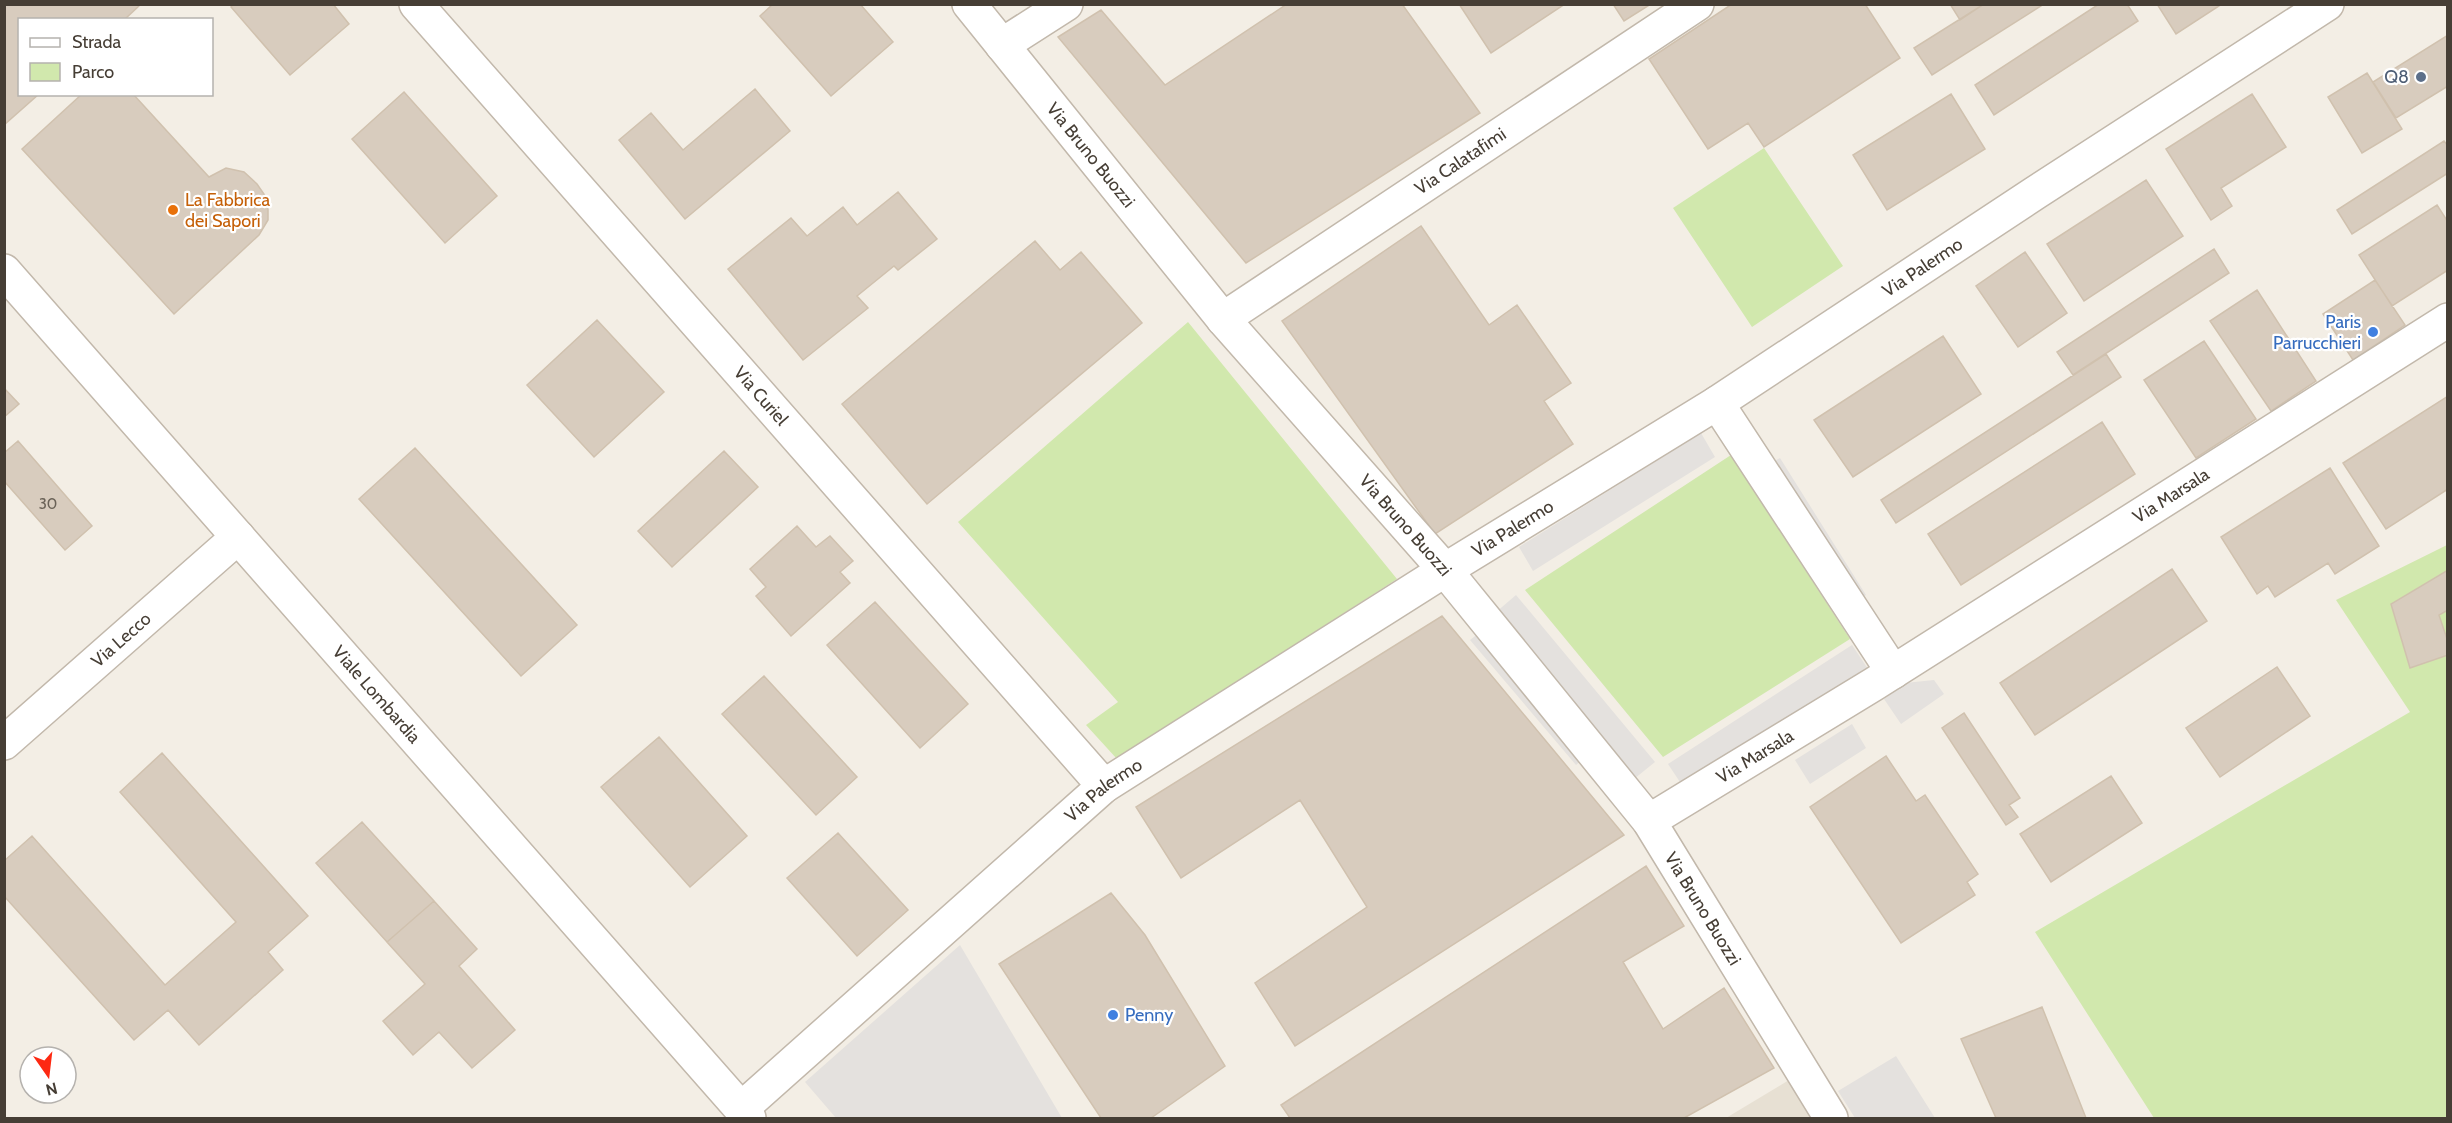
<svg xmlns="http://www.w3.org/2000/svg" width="2452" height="1123" viewBox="0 0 2452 1123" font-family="Cabin,sans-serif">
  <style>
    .residential { fill: #e7e0d3 }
    .green { fill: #d1e8ad }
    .parking { fill: #e4e1de }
    .building { fill: #d8ccbe; stroke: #d0c1ae; stroke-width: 1.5 }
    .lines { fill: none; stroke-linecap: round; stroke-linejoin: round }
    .minor-casing { stroke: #c2b8ab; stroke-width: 36 }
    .minor { stroke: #fff; stroke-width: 33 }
    .service-dot { fill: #5c6f8a; stroke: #fff; stroke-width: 2 }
    .food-dot { fill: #e8710a; stroke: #fff; stroke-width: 2 }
    .shop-dot { fill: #3f7fe0; stroke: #fff; stroke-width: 2 }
    .labels { text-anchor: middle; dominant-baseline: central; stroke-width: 4.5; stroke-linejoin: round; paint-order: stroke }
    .number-label { font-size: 15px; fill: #6a6257 }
    .service-label { font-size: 18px; fill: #4e5e75; stroke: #fff; text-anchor: end }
    .street-label { font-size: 18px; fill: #463e35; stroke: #fff }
    .food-label { font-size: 18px; fill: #c56008; stroke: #fff; text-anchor: start }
    .shop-label { font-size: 18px; fill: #366cbe; stroke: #fff; text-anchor: end }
  </style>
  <rect width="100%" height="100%" fill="#f3eee5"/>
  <path class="residential" d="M1789,1080L1813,1118H1726Z"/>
  <path class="green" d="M1764,148L1843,266L1752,327L1673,208Z
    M1188,322L1397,579L1117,759L1086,725L1118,702L958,522Z
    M1731,455L1850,639L1663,757L1525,590Z
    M2447,545V1118H2154L2035,932L2410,712L2336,600Z"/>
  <path class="parking" d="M1701,433L1715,457L1533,571L1519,547Z
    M1780,458L1866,595L1856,601L1771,463Z
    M1516,595L1655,762L1634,779L1495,613Z
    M1479,633L1585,757L1576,765L1470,640Z
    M1852,645L1868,669L1684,788L1668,764Z
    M1934,680L1944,694L1901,724L1884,699L1905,683Z
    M1852,724L1866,748L1810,784L1795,760Z
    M960,945L1062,1118H836L805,1082Z
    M1896,1056L1935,1118H1855L1838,1091Z"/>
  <path class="building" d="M4,4H141L124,20H20V94H39L5,124Z
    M233,4H333L349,24L290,75L231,7Z
    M773,4H860L893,42L831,96L760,16Z
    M1287,4H1402L1480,113L1246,263L1058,37L1101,10L1165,85Z
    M1459,4H1565L1491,53Z
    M1613,4H1651L1624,21Z
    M1732,4H1865L1900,58L1764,147L1748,123L1708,149L1649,59Z
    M1950,4H1984L1960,20Z
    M1984,4H2044L1932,75L1914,48Z
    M2099,4H2127L2138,21L1994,115L1975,85Z
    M2157,4H2222L2176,34Z
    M2448,35V86L2396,118L2373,82Z
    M2367,73L2402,129L2362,153L2328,97Z
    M755,89L790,131L685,219L619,140L651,113L683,150Z
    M404,92L497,196L445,243L352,139Z
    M82,94H133L209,177L226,168L244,172L257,184L268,200V220L259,235L174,314L22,149Z
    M1951,94L1985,149L1887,210L1853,155Z
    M2252,94L2286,147L2221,188L2232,206L2211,220L2166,149Z
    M2444,141L2448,146V173L2352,234L2337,210Z
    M2146,180L2183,236L2084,301L2047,244Z
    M898,192L937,239L898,270L894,266L857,296L868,308L803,360L728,269L791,218L807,236L843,207L857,225Z
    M2437,205L2448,222V270L2392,306L2359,255Z
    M1421,226L1489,325L1517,305L1571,383L1544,401L1573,444L1435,534L1282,321Z
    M1035,241L1060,270L1081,252L1142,323L927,504L842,404Z
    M2214,249L2229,273L2073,375L2057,352Z
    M2025,252L2067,313L2018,347L1976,286Z
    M2375,280L2405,325L2353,360L2323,314Z
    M2257,290L2316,381L2271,411L2210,321Z
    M597,320L664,392L594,457L527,385Z
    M1943,336L1981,394L1853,477L1814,420Z
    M2204,341L2256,419L2196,458L2144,380Z
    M2106,354L2121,377L1896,523L1881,500Z
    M4,388L19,404L4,417Z
    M2448,396V489L2386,529L2343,463Z
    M2102,422L2135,474L1961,585L1928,534Z
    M18,441L92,526L65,550L4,481V453Z
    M415,448L577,625L521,676L359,499Z
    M724,451L758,487L672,567L638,531Z
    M2330,468L2379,546L2335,574L2328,563L2275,597L2268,586L2257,594L2221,537Z
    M797,526L816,547L830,536L853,561L840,572L850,583L791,636L756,596L766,587L750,569Z
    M2172,569L2207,621L2035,735L2000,683Z
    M2448,570V610L2439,615L2448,642V655L2410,668L2391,604Z
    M875,602L968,704L920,748L827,645Z
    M1442,616L1624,835L1295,1046L1255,983L1367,907L1300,800L1181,878L1136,807Z
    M2277,667L2310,716L2220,777L2186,728Z
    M764,676L857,777L816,815L722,714Z
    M1964,713L2020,798L2009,805L2018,817L2006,825L1942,728Z
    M659,737L747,836L690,887L601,787Z
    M162,753L308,916L268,952L283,970L199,1045L168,1010L134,1040L4,896V861L32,836L165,985L236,922L120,792Z
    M1886,756L1916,801L1925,795L1978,874L1967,882L1975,895L1901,943L1810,807Z
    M2111,776L2142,823L2051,882L2020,834Z
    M362,822L434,901L387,942L316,863Z
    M838,833L908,910L857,956L787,878Z
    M1646,866L1684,926L1623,962L1663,1029L1724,988L1774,1068L1684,1118H1290L1281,1105Z
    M1111,893L1145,935L1225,1066L1151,1118H1101L999,964Z
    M434,901L477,949L459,966L515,1030L472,1068L439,1032L413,1055L383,1021L425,984L387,942Z
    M2042,1007L2086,1118H1996L1961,1039Z"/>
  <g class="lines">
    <g class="minor-casing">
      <g id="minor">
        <path id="s1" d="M416,4L1104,786"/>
        <path id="s2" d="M969,4L1223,319L1445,570L1649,821L1831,1118"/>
        <path d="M1002,45L1066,4"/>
        <path id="s3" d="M4,271L749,1118"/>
        <path id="s4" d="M1223,319L1697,4"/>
        <path d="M1717,403L1893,672"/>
        <path id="s5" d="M4,743L238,537"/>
        <path id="s6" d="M1649,821L1874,684L2448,320"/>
        <path id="s7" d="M741,1109L1104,786L1445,570L1717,403L2035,193L2327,4"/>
      </g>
    </g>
    <use href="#minor" class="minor"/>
  </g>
  <circle class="service-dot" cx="2421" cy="77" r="6"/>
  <circle class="food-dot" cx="173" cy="210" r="6"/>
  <g class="shop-dot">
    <circle cx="2373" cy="332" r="6"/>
    <circle cx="1113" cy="1015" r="6"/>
  </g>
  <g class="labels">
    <g class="number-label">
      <text x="48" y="504">30</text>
    </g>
    <g class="service-label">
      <text x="2409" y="77">Q8</text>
    </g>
    <g class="street-label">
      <text stroke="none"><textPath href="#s2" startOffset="194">Via Bruno Buozzi</textPath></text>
      <text stroke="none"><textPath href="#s4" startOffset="285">Via Calatafimi</textPath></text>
      <text stroke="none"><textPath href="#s7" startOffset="1455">Via Palermo</textPath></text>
      <text stroke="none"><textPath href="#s1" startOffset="522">Via Curiel</textPath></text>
      <text stroke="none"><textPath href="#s6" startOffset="615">Via Marsala</textPath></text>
      <text stroke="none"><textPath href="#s2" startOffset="680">Via Bruno Buozzi</textPath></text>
      <text stroke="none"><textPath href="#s7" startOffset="969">Via Palermo</textPath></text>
      <text stroke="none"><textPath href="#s5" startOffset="156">Via Lecco</textPath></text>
      <text stroke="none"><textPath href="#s3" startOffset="564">Viale Lombardia</textPath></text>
      <text stroke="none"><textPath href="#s6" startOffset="124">Via Marsala</textPath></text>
      <text stroke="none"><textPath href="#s7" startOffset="483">Via Palermo</textPath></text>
      <text stroke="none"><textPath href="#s2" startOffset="1166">Via Bruno Buozzi</textPath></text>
    </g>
    <g class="food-label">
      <text x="185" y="200">La Fabbrica<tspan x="185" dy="21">dei Sapori</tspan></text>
    </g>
    <g class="shop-label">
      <text x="2361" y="322">Paris<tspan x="2361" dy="21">Parrucchieri</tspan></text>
      <text x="1125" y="1015" text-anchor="start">Penny</text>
    </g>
  </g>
  <rect width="2452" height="1123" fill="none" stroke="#463e35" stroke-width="12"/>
  <rect x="18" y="18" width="195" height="78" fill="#ffffff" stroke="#b5b2ae" stroke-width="1.5"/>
  <rect x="30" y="38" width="30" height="9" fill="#ffffff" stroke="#b5b2ae" stroke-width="1.5"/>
  <text x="72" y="48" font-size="18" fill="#463e35">Strada</text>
  <rect x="30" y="63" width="30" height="18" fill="#d1e8ad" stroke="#b5b2ae" stroke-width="1.5"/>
  <text x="72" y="78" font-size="18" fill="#463e35">Parco</text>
  <g transform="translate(48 1075) rotate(166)"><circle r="28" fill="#ffffff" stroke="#b5b2ae" stroke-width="1.5"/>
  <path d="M0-4.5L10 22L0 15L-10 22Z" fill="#fd2912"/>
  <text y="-9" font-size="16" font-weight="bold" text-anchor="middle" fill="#463e35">N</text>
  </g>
</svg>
